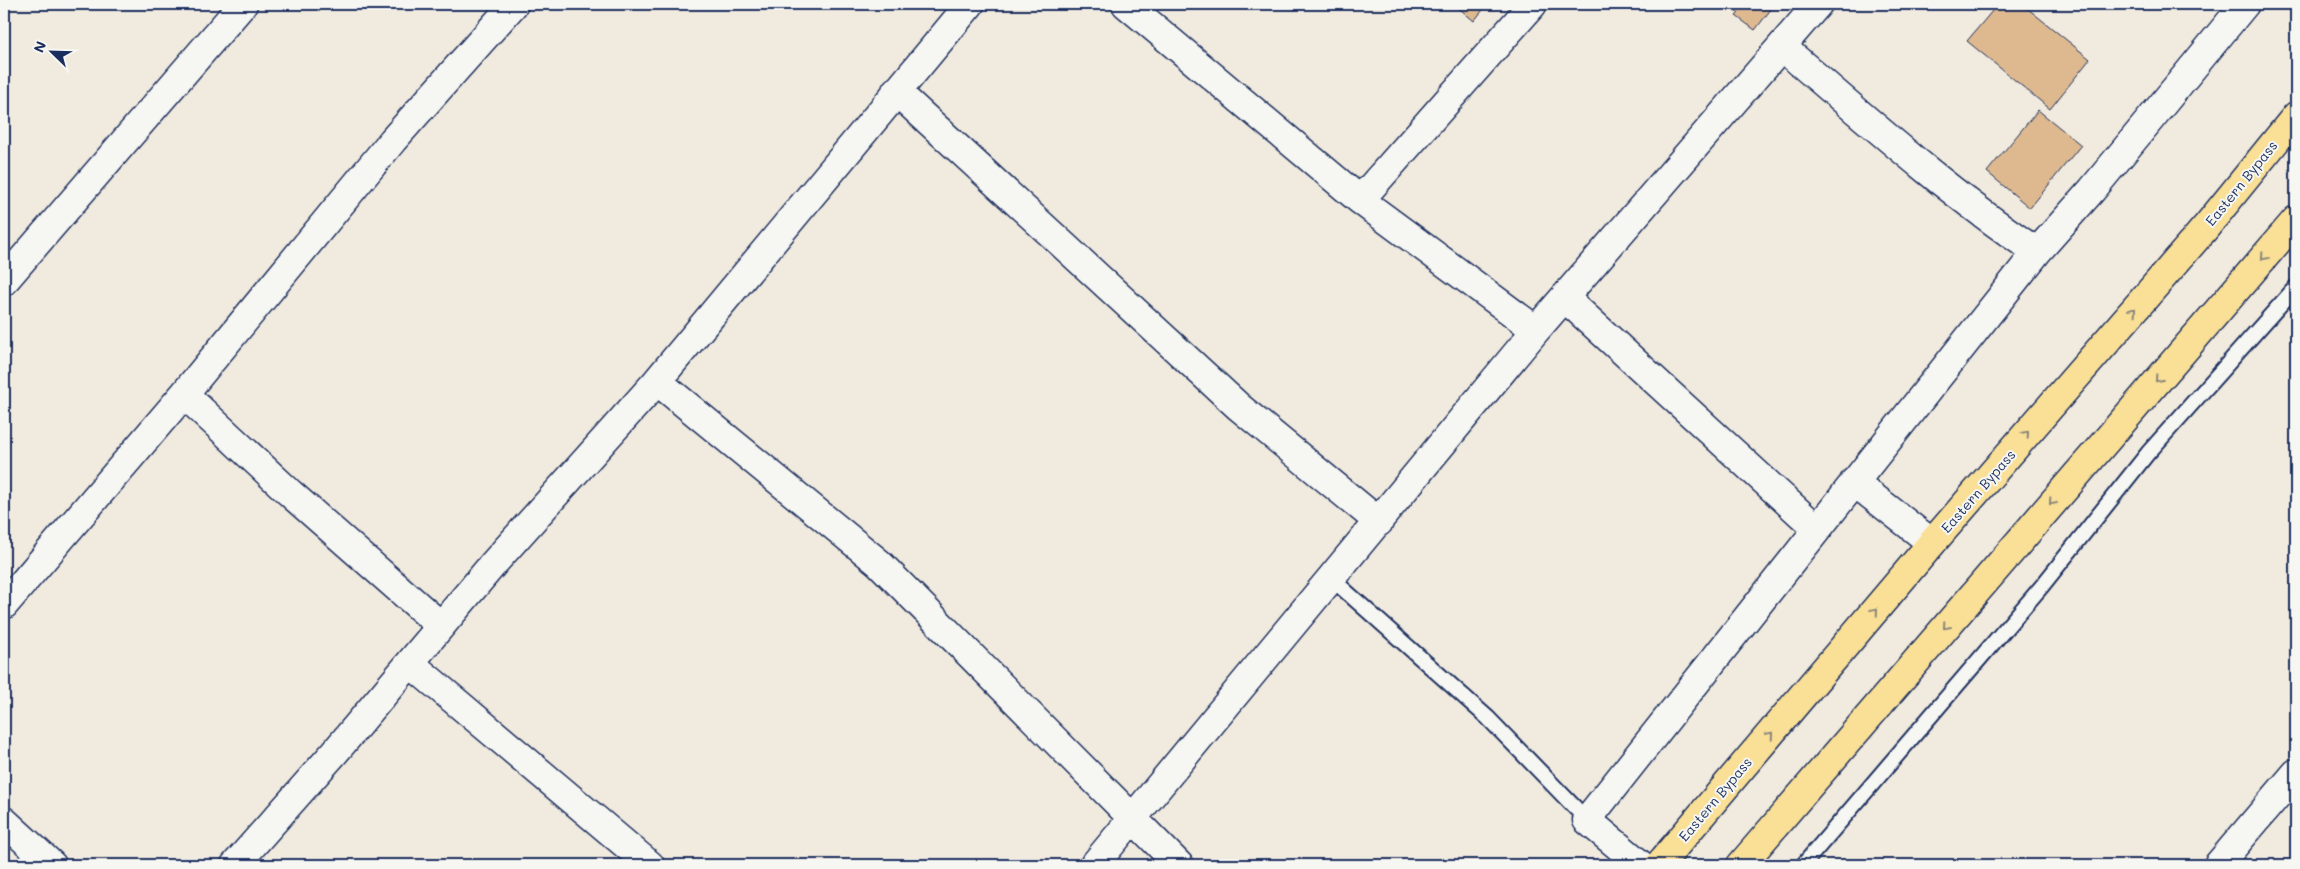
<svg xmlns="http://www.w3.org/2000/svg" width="2300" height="869" viewBox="0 0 2300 869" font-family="Mali,sans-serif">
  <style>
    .building { fill: #deb98f; stroke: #1b2f5e }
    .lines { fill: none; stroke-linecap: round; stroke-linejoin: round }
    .lane-casing { stroke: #1b2f5e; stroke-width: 18 }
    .street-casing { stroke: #1b2f5e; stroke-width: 31 }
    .primary-casing { stroke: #1b2f5e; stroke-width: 31 }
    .lane { stroke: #f6f6f2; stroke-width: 14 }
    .street { stroke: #f6f6f2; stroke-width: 28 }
    .primary { stroke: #fadf96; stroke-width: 28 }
    .oneway { stroke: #8a877a }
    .labels { text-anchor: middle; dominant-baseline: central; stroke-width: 4; stroke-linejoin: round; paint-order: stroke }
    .street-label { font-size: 14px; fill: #1b2f5e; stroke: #f6f6f2 }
  </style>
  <rect width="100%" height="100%" fill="#f1eade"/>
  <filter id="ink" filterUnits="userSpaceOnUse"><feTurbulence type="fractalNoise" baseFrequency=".02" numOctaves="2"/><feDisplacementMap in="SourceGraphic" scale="10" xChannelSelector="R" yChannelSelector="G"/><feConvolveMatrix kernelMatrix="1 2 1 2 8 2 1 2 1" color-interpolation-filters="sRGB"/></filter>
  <g filter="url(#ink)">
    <path class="building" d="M1288,4H1301L1295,10Z
      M1454,4H1483L1486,6L1474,21Z
      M1727,4H1775L1755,30L1736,16L1739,13Z
      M1998,4H2022L2090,59L2050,109L1967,41Z
      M2038,110L2081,145L2030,208L1987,172Z"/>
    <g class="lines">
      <g class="lane-casing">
        <path id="lane" d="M1332,579L1488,718L1587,820
          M1803,865L2042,586L2148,453L2296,287"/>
      </g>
      <g class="street-casing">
        <path id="street" d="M1126,4L1360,200L1536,330
          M1782,47C1865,118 1947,192 2037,252L2092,190L2245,4
          M896,91L1239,407L1379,522
          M1360,200L1533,4
          M4,281L243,4
          M1565,298L1817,529
          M657,381L879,563L1179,865
          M184,394L291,494L441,626
          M1854,482L1932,543
          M4,605L184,394L393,140L514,4
          M410,663L650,865
          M4,821L52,865
          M235,865L335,752L494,563L657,381L970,4
          M1094,865L1536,330L1818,4
          M1641,865L1587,820L2037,252
          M2218,865L2296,773"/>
      </g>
      <g class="primary-casing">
        <path id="primary" d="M1659,865L1932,543L2206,227L2296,116
          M1741,865L2296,220"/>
      </g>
      <use href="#lane" class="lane"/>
      <use href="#street" class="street"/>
      <use href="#primary" class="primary"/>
    </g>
    <defs><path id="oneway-chevron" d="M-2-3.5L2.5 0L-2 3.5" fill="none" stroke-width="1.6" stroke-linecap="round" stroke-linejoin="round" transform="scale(1.25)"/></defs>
    <g class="oneway">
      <use href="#oneway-chevron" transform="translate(2264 257) rotate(131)"/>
      <use href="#oneway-chevron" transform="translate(2133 311) rotate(-49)"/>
      <use href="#oneway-chevron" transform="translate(2158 379) rotate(131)"/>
      <use href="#oneway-chevron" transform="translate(2026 434) rotate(-49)"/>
      <use href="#oneway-chevron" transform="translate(2052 502) rotate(131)"/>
      <use href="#oneway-chevron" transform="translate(1875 611) rotate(-50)"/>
      <use href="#oneway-chevron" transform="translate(1946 626) rotate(131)"/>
      <use href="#oneway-chevron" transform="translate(1770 735) rotate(-50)"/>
    </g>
  </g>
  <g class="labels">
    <g class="street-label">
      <text transform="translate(2241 183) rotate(-51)">Eastern Bypass</text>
      <text transform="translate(1978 491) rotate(-49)">Eastern Bypass</text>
      <text transform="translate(1715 799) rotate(-50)">Eastern Bypass</text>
    </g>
  </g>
  <rect width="2300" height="869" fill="none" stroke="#f6f6f2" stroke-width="20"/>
  <rect x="10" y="10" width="2280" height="849" fill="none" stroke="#1b2f5e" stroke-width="2" filter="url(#ink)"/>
  <g transform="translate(52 52) rotate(293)" stroke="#f6f6f2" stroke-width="4" paint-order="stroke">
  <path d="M0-4L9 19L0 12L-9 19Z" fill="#1b2f5e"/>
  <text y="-8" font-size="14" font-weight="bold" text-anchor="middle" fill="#1b2f5e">N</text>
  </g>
</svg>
